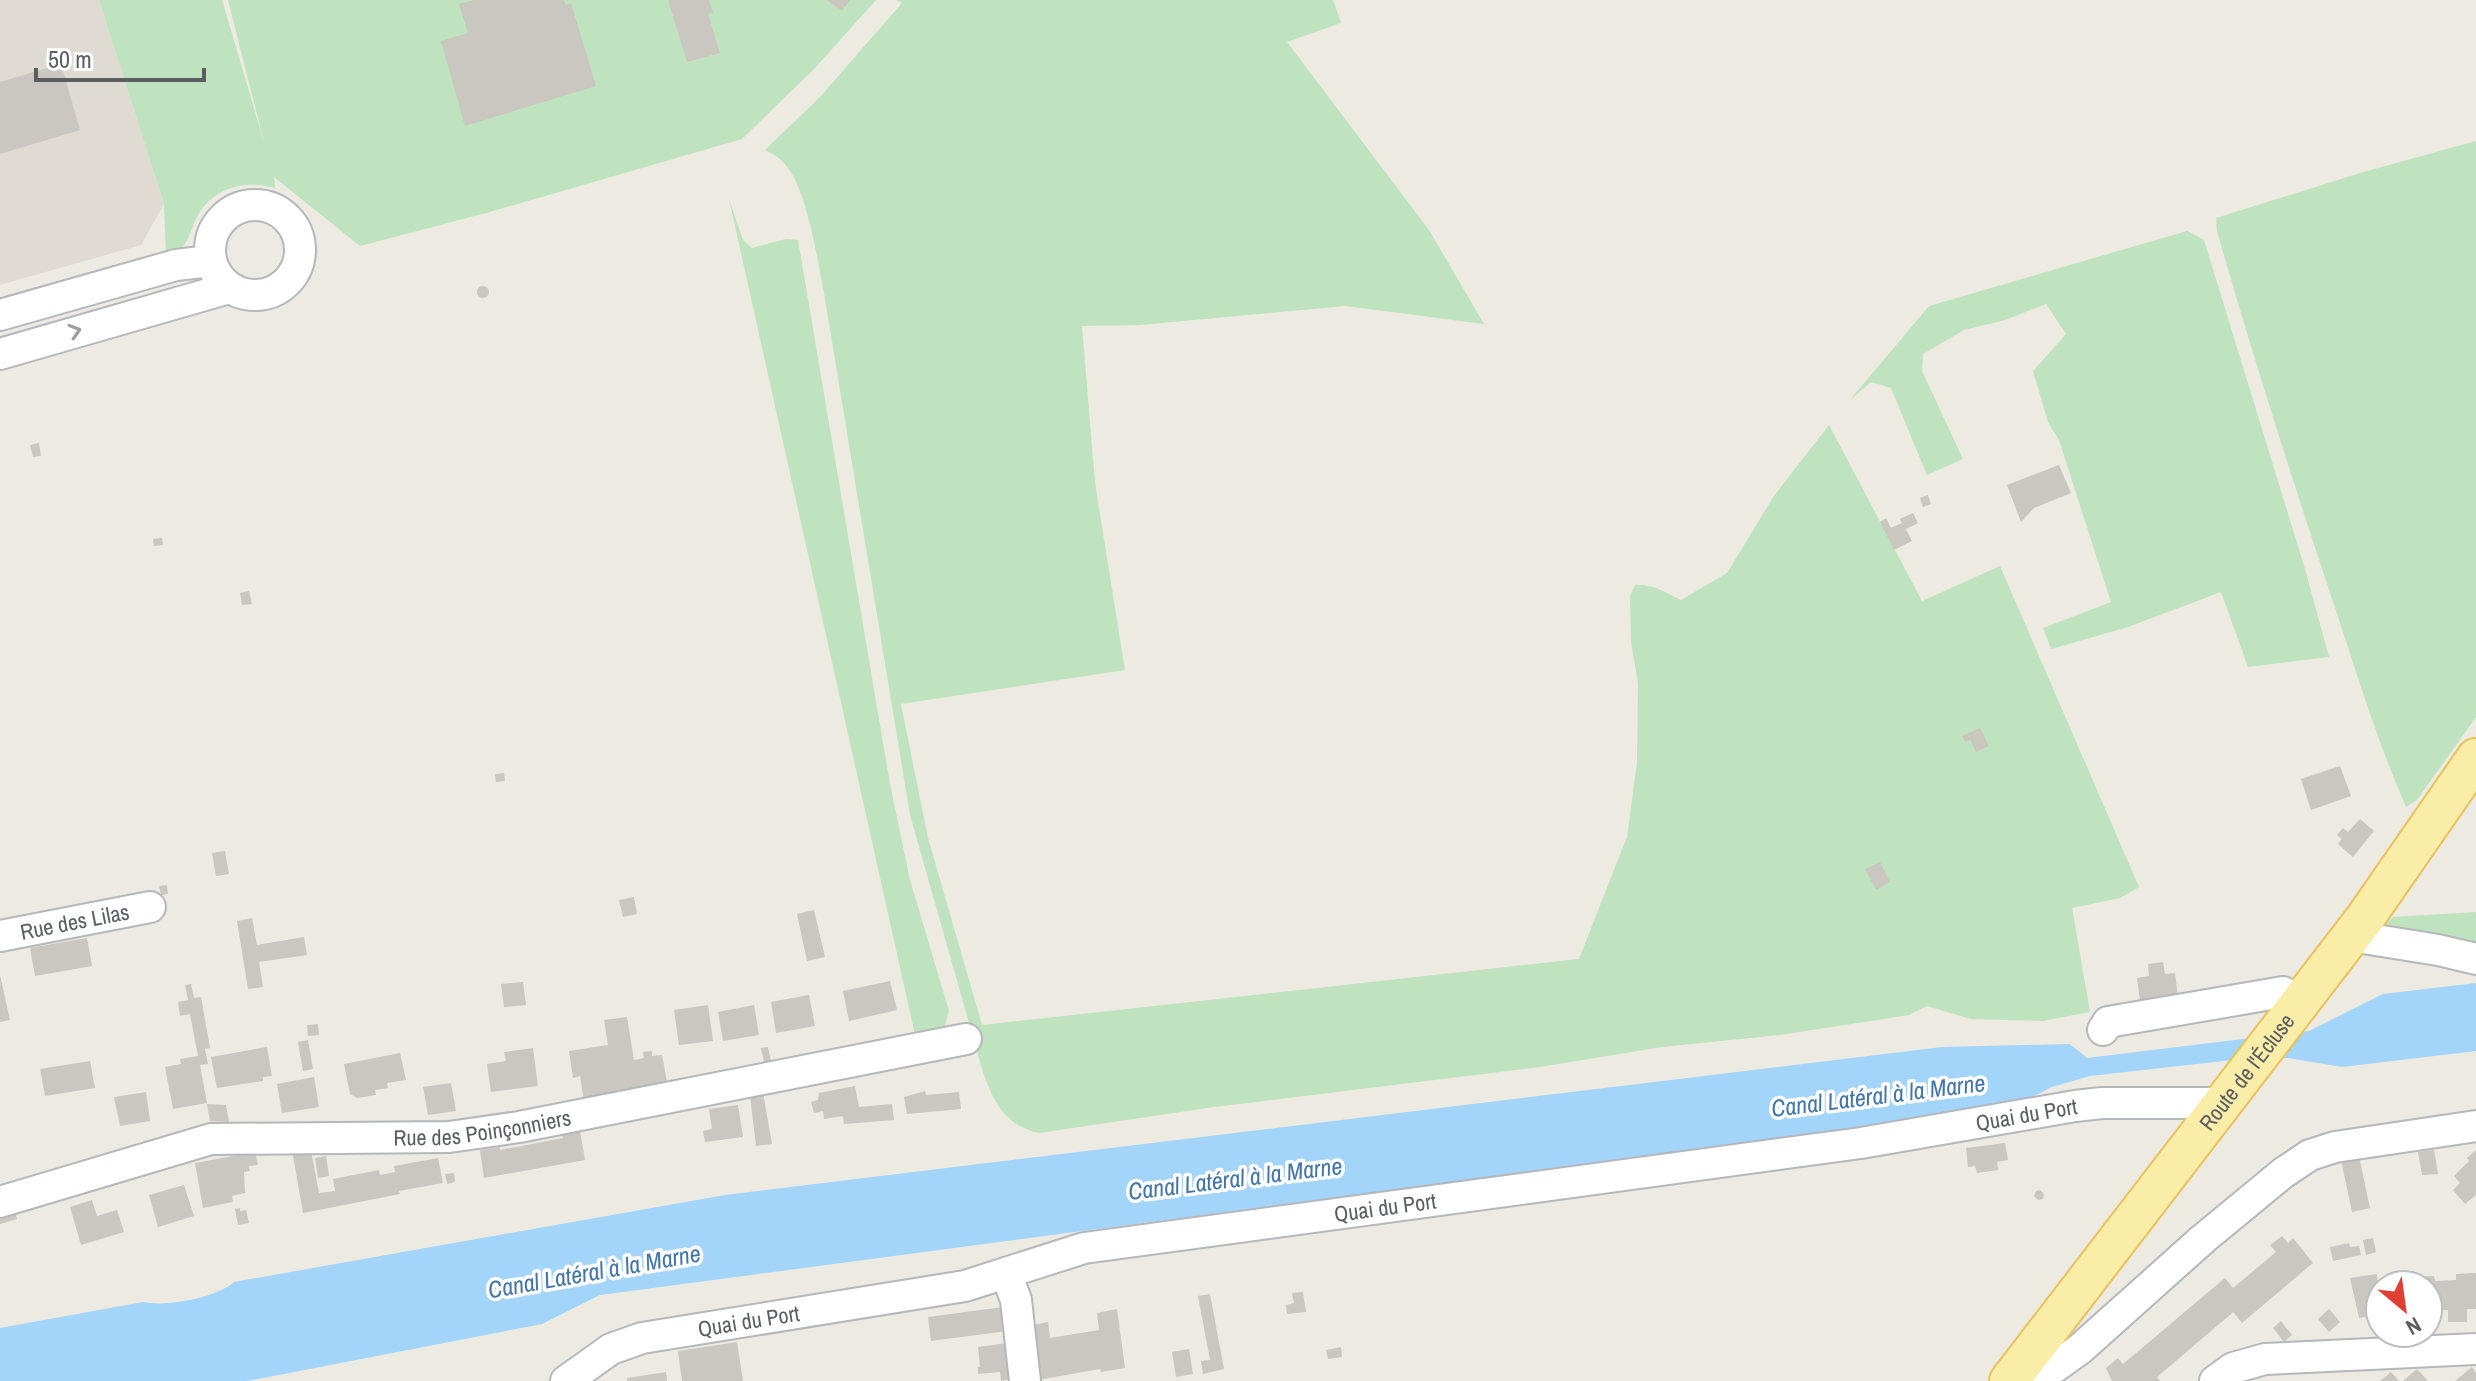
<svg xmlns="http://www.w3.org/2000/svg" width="2476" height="1381" viewBox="0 0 2476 1381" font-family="'Archivo Narrow',sans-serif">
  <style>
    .education { fill: #dfdbd2 }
    .green { fill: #bfe3bf }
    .water { fill: #a3d5fa }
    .building { fill: #cac6c0 }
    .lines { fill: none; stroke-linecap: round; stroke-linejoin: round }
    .minor-casing { stroke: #b4b7bb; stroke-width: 34 }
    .major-casing { stroke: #e9c15d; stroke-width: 42 }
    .minor { stroke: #fff; stroke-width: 30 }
    .major { stroke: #faeda8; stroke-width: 38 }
    .oneway { stroke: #9c9ea0 }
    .labels { text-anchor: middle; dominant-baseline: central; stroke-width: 7; stroke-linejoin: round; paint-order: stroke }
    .street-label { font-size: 22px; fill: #5a5d61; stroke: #fff }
    .water-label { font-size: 24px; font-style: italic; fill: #4276ab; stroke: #fff }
  </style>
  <rect width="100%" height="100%" fill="#eceae1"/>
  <path class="education" d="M0,0H99L164,204L141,245L0,285Z"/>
  <path class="green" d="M99,0H222L264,142L228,0H876L814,69L742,139L486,213L360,246L274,177L275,188C245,179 212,188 197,217C192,225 190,239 183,246C179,250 171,253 166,256L164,204Z
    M896,0H1333L1341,23L1287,42L1429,230L1484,324L1345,306L1140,325L1082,326L1095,483L1125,670L901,704L928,838L982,1025L1579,959L1627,837L1637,763L1638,683L1631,642L1630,596L1635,585C1655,584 1664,592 1681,600L1727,573L1774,496L1829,425L1922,601L2000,566L2139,887L2120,898L2072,908L2090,1012L2043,1021L1971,1019L1927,1006L1909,1015L1780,1035L1662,1047L1540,1067L1214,1107L1039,1133C1005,1125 994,1103 983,1072L910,815L824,293C817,259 807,183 781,160C777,156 770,153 765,150L820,97L902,3Z
    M2476,141V717L2417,800L2406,807C2376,739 2355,667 2331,596C2291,475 2252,354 2217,231L2216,218L2360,173Z
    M729,199L743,240L752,248L786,239L798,240L890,784L910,880L949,1011L944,1029L915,1035Z
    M2187,231L2204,240L2305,569L2329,657L2248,667L2221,592L2128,627L2051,649L2043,628L2111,602L2059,440L2048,422L2033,371L2066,334L2046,304L2005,320L1964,330L1923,354L1922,371L1963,459L1927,475L1891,388L1871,382L1849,401L1929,306Z
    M2476,912V944L2443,935L2379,932L2393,917Z"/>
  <path class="water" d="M2476,983V1051L2342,1067L2288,1058L2232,1060L2090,1076L2052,1087L2011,1108L600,1295L542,1324L247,1381H0V1328L143,1302C166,1307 216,1298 234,1282L725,1195L1942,1047L2070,1044L2087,1058L2309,1031L2383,994Z"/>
  <path class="building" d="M474,0H564L566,5L571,3L596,86L465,126L441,41L468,33L459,4Z
    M668,0H709L713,13L708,14L720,53L687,62Z
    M827,0H850L842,11Z
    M61,64L80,130L0,154V82Z
    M477 292a6 6 0 1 1 12 0a6 6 0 1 1-12 0Z
    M39,443L41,456L33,457L30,445Z
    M2059,465L2071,493L2034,508L2021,522L2007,485Z
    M1928,495L1931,504L1923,507L1920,498Z
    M1913,513L1918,523L1906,529L1912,541L1894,550L1880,522L1886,518L1891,528L1902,523L1900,519Z
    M162,538L163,545L154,546L153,539Z
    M249,591L252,604L242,605L240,593Z
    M1980,728L1989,746L1976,752L1970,740L1965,742L1962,736Z
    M2340,766L2351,796L2311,810L2301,779Z
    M504,773L505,781L496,782L495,774Z
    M2360,819L2374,831L2353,857L2338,844L2342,839L2337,835L2343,828L2348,832Z
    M225,851L229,874L216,876L212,853Z
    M1880,862L1890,882L1876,890L1865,869Z
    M167,885L168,894L161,895L159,886Z
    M634,897L637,914L623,917L619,900Z
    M814,910L825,957L807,961L797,914Z
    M252,918L257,945L304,937L307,955L259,962L263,987L248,989L237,921Z
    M87,938L92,966L35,976L30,948Z
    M2163,962L2165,974L2175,973L2178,997L2140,1001L2137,978L2149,976L2148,964Z
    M0,975L10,1020L0,1022Z
    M890,981L897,1010L849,1021L843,991Z
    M523,982L526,1005L504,1007L501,984Z
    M191,984L194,998L201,997L210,1048L205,1049L208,1064L200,1065L207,1103L173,1109L165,1067L181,1064L180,1059L198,1056L190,1014L180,1016L178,1002L188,1000L185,985Z
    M809,995L815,1026L776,1033L771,1002Z
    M708,1005L713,1041L679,1045L674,1010Z
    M754,1005L759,1035L723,1041L718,1012Z
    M627,1017L634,1060L644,1058L643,1052L652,1051V1056L662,1055L667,1082L584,1101L580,1076L573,1078L569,1051L608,1045L604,1020Z
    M318,1024L319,1035L308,1036L307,1025Z
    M308,1040L313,1069L303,1071L298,1042Z
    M267,1047L272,1076L263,1077V1081L217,1088L211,1057Z
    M768,1047L771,1061L764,1062L761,1048Z
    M533,1048L538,1086L491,1092L487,1064L506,1061L504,1052Z
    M400,1053L406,1080L387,1083L388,1088L375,1090L376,1095L357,1098L350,1094L344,1064Z
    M90,1061L95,1088L45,1096L40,1069Z
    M314,1077L319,1107L282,1113L277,1084Z
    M451,1083L456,1111L428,1115L423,1087Z
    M855,1086L859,1107L892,1104L894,1120L844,1124L843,1116L824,1119L823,1111L814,1113L811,1102L818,1100L819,1093Z
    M925,1091L926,1095L959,1092L961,1109L907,1114L904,1097Z
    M146,1092L150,1121L120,1126L114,1097Z
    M763,1093L772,1144L756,1146L750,1096Z
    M207,1104L226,1105L229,1122L210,1121Z
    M738,1105L743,1137L705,1142L703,1131L712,1129L709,1109Z
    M580,1131L585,1160L484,1178L480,1150L500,1147V1150L563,1138L562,1135Z
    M2005,1143L2008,1160L1997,1162L1998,1170L1977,1173L1975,1166L1968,1167L1966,1148Z
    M292,1150L311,1151L319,1193L335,1191L333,1179L379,1170L380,1175L395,1172L394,1166L438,1158L443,1183L399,1191L400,1194L303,1213Z
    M2434,1150L2438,1174L2422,1175L2418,1152Z
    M2476,1150V1195L2465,1204L2453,1190L2460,1183L2454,1176L2469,1161L2467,1158Z
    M255,1152L258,1165L249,1166L250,1171L244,1172L245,1193L232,1196L233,1202L203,1208L195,1163Z
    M326,1156L329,1176L318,1178L315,1158Z
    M2359,1156L2370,1208L2352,1212L2341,1160Z
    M454,1173L455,1182L447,1184L445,1174Z
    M184,1185L194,1216L158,1227L149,1195Z
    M2040,1190L2044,1194L2043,1199L2038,1200L2034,1196L2036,1191Z
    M92,1200L97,1216L117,1210L124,1232L81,1245L70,1207Z
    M240,1208V1211L246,1210L249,1223L238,1225L235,1209Z
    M15,1210L17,1219L0,1224V1214Z
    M2282,1236L2288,1243L2293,1238L2313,1263L2242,1323L2233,1312L2231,1314L2157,1377L2160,1381H2112L2106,1368L2118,1358L2123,1364L2225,1278L2233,1288L2276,1252L2270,1245Z
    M2373,1238L2376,1252L2366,1255L2363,1240Z
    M2349,1243L2350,1247L2359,1246L2361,1255L2333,1261L2330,1247Z
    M2476,1273V1309H2467V1322H2448V1310H2436V1306H2428V1285H2413L2412,1277L2434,1276L2435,1281L2456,1280V1274Z
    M2377,1274L2380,1314L2359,1318L2350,1278Z
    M1303,1292L1306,1312L1287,1314L1286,1305L1294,1303L1292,1293Z
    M1210,1294L1224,1369L1203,1374L1201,1361L1210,1360L1198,1296Z
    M1003,1307L1007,1331L931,1341L928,1317Z
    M1117,1309L1125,1368L1101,1372L1100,1369L1038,1380L1029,1326L1048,1322L1050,1338L1099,1330L1097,1313Z
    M2329,1309L2340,1322L2329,1332L2318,1319Z
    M2281,1321L2292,1335L2284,1342L2273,1328Z
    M737,1342L743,1381H682L678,1351Z
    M1008,1343L1013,1379L1001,1381L1000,1372L978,1374V1367H980L978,1347Z
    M1341,1347L1342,1357L1328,1359L1326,1350Z
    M1189,1349L1193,1374L1176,1377L1172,1352Z
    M2472,1367L2476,1373V1381H2455Z
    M2417,1369L2428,1381H2403Z
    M666,1372L667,1381H627V1378Z
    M2391,1372L2399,1381H2380Z"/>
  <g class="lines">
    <g class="minor-casing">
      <g id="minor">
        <circle cx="255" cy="250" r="45"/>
        <path d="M0,315L176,265L210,261"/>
        <path d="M0,354L229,288"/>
        <path id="s1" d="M0,936L150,907"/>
        <path d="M2351,936L2438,950L2476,959"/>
        <path d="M2103,1030L2108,1022L2283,992L2301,1002"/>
        <path id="s2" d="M0,1202L211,1139L449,1137L519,1127L966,1039"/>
        <path d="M1006,1273L1016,1300L1025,1381"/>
        <path id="s3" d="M566,1381L611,1349L642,1338L965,1286L1084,1248L1861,1143L2075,1106L2102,1103H2221"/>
        <path d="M2025,1381L2055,1367L2080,1349L2203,1239L2283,1173L2310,1155L2335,1147L2476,1126"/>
        <path d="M2215,1381L2233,1368L2265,1359L2476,1349"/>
      </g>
    </g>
    <g class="major-casing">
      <g id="major">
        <path id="s4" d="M2009,1381L2365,918L2476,758"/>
      </g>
    </g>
    <use href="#minor" class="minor"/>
    <use href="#major" class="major"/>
  </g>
  <defs><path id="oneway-chevron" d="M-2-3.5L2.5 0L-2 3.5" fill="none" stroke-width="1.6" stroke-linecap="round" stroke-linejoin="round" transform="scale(2)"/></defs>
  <use class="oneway" href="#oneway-chevron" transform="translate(75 331) rotate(-17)"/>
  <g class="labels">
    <g class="street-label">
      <text stroke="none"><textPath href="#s1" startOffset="76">Rue des Lilas</textPath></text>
      <text stroke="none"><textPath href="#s4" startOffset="390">Route de l'Écluse</textPath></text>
      <text stroke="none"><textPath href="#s3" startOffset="1492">Quai du Port</textPath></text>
      <text stroke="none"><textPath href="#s2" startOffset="492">Rue des Poinçonniers</textPath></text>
      <text stroke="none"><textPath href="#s3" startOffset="844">Quai du Port</textPath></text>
      <text stroke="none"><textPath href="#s3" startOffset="196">Quai du Port</textPath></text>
    </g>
    <g class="water-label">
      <text transform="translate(1878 1095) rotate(-7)">Canal Latéral à la Marne</text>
      <text transform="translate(1235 1178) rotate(-7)">Canal Latéral à la Marne</text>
      <text transform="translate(594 1271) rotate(-10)">Canal Latéral à la Marne</text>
    </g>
  </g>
  <g transform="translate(2404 1309) rotate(151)"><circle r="38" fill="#ffffff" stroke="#bdbec0" stroke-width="2"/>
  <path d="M0-6L14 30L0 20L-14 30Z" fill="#df4034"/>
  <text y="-12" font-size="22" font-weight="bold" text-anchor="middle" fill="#5a5d61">N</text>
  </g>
  <path d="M36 68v12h168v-12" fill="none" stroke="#5a5d61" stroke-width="4"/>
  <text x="48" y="68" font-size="24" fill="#5a5d61" stroke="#ffffff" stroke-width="6" paint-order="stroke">50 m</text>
</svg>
